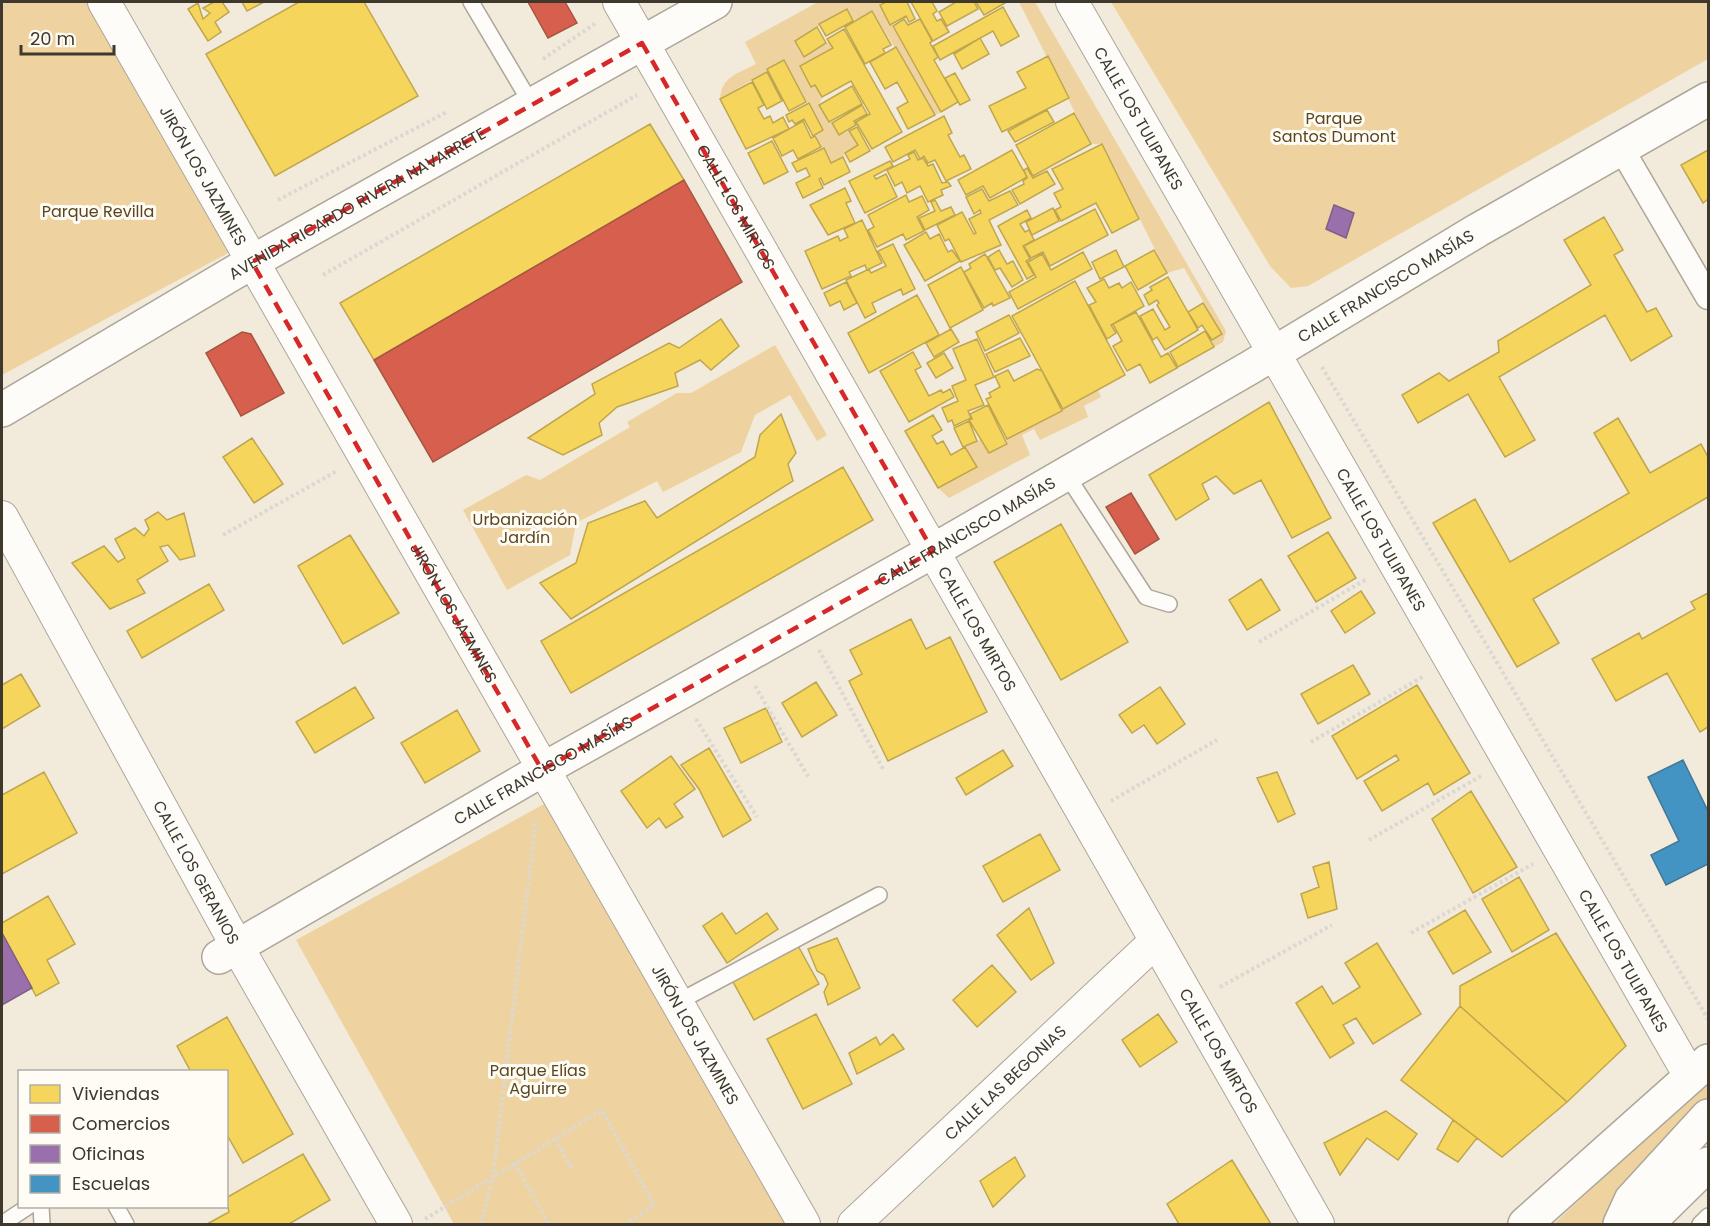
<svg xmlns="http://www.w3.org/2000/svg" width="1710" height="1226" viewBox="0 0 1710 1226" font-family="Poppins,sans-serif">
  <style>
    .green { fill: #eed3a0 }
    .homes { fill: #f6d55c; stroke: #bfa64e; stroke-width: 1.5 }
    .shops { fill: #d6604d; stroke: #a85443; stroke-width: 1.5 }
    .offices { fill: #9970ab; stroke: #7e5f85; stroke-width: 1.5 }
    .schools { fill: #4393c3; stroke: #427896; stroke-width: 1.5 }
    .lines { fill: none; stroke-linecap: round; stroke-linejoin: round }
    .service-casing { stroke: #ada69a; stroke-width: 18 }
    .pedestrian-casing { stroke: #ada69a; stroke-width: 27 }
    .minor-casing { stroke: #ada69a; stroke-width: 34 }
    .tertiary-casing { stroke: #ada69a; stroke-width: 36 }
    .secondary-casing { stroke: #ada69a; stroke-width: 36 }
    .motorway-casing { stroke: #ada69a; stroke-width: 36 }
    .path { stroke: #dbd8d3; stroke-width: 4; stroke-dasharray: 3 3; stroke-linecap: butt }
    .service { stroke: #fdfcf9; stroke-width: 15 }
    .pedestrian { stroke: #fdfcf9; stroke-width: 24 }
    .minor { stroke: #fdfcf9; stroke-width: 32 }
    .tertiary { stroke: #fdfcf9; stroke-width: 33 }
    .secondary { stroke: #fdfcf9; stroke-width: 33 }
    .motorway { stroke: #fdfcf9; stroke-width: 33 }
    .marked { fill: none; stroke: #d62828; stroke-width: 4.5; stroke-dasharray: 12 8; stroke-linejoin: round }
    .labels { text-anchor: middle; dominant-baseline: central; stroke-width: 6; stroke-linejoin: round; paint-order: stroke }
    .street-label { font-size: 16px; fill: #3e382d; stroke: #fffcf6 }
    .park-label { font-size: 16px; fill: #59461e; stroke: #fffcf6 }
  </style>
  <rect width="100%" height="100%" fill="#f2eada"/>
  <path class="green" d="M2,2H91L230,252L2,375Z
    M818,2H886L880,5L941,112L935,115L873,12L853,21L846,9L795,41L804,56L829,42L833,48L800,67L811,87L815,85L822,97L819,105L839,135L849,131L858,145L845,153L843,157L831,163L824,148L821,147L815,136L823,130L784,61L720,99C722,76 737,74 756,64L745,42Z
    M1019,2H1035L1226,331L1223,342L1214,347L1212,340L1222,334L1184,268L1167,273L1102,144H1091Z
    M1111,2H1708V59L1308,286L1291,288L1270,266Z
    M775,345L827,435L817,441L790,395L755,415L741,452L663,492L657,481L576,523L570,555L507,590L463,510L526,475L540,480L630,427L627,422L677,393H691Z
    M1098,390L1101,397L1084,406L1088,417L1040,440L1034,429L1022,435L1030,455L949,498L938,488L977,467L965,447L982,439L989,453L1007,444V439Z
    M546,803L788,1224H454L296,940Z
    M1708,1079V1107L1601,1224H1554Z"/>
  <path class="homes" d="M214,2H222L229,12L215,22L221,32L208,41L188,9L198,3L203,19L210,13L203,8Z
    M242,2H264L247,11Z
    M299,2H364L418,96L275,176L206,54Z
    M886,2H907L915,19L909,22L906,16L890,25L880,5Z
    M911,2H932L937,11L933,14L937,21L941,19L949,32L933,41Z
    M956,2H974L978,9L947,26L939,12Z
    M976,2H1004L1005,3L984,15Z
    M1003,7L1019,36L1001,46L993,31L940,60L933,46Z
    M847,9L853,21L826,36L819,24Z
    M872,11L891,45L883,49L885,53L865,64L845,27Z
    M904,19L908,25L920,19L932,41L930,43L938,57L934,60L958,102L941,112L893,26Z
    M817,27L826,43L804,57L795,41Z
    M844,29L902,132L872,149L856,122L870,114L851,81L822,97L815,85L811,87L800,66L833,48L827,39Z
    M980,38L989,54L962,69L954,54Z
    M896,47L935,115L908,129L897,108L908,102L897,82L885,89L870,62Z
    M1048,56L1069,98L1002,132L989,106L1026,88L1017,72Z
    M784,60L806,102L789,111L767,69Z
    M767,72L782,101L767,109L752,80Z
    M955,73L970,100L960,105L945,78Z
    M752,82L764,105L758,108L764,119L770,116L773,123L783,117L789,129L746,149L720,99Z
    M852,86L862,104L829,122L819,105Z
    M809,103L823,130L813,136L804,119L795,124L792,120L789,122L786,115Z
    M862,105L867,114L854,121L856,125L839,135L832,123Z
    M1047,110L1054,122L1015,142L1008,131Z
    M1074,113L1091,144L1033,176L1016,145Z
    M944,116L952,133L948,135L960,157L964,155L971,169L946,181L935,160L928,163L924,156L920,159L915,150L893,162L885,147Z
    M803,121L811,138L815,136L821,147L798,159L793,150L782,156L773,138Z
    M650,124L684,180L374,360L340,303Z
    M857,127L870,151L850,162L845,153L858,145L849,131Z
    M772,141L788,172L764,184L748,153Z
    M1102,144L1139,219L1112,233L1096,203L1061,221L1055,210L1061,207L1054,193L1063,189L1052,169Z
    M824,148L831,163L843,157L850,172L824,185L821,178L819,179L823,188L803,198L796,183L810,176L806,168L797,172L792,163Z
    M1012,150L1027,177L990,198L983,186L966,195L958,180Z
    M1708,150V199L1703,203L1681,165Z
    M914,152L918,160L923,158L928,166L933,164L942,183L948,182L951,186L941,190L943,195L928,202L920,186L907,193L902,182L895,186L887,170L910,159L908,155Z
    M890,161L893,166L874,176L876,179L886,174L897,197L865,213L849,181Z
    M1027,168L1033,178L1047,171L1055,184L1020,204L1012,190L1024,184L1023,181L1027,178L1024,170Z
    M845,188L851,201L846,203L855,223L828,235L810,205Z
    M982,189L989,201L1010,191L1018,205L989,220L1001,245L961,262L949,239L945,241L937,225L962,212L974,234L976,233L969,219L981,213L980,210L974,214L966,197Z
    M906,195L909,202L922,196L929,210L917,217L924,231L906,240L903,234L877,247L868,230L874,227L868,215Z
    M935,200L941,211L951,207L955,215L925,230L919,218L935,211L931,202Z
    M1053,208L1059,221L1032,235L1026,222Z
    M1095,209L1108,235L1050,266L1043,252L1031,258L1024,246Z
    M1027,210L1031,218L1020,224L1025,232L1029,230L1034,240L1023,246L1030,259L1026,261L1034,275L1027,279L998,226Z
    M1604,217L1623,250L1614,255L1647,312L1656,308L1672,336L1631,361L1605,315L1499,377L1535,440L1505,457L1468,394L1418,423L1402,395L1439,373L1449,381L1499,352L1498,341L1591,285L1564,240Z
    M862,220L882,263L867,270L865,265L849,272L851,276L822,289L805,251L838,236L840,241L848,237L844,229Z
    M926,232L930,239L939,234L948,252L952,250L960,261L925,281L904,245Z
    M893,244L915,289L903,295L901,289L872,303L876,312L865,318L846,280L869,269L871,273L886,266L878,251Z
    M999,250L1007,264L1013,261L1023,280L1012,287L1000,268L995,270L988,257Z
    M1116,250L1124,267L1100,279L1092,262Z
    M1154,250L1167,273L1138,290L1125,266Z
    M1083,252L1092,269L1018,309L1009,292L1036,277L1028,262L1042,254L1051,270Z
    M985,254L1010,298L993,306L992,303L984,308L964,272L971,268L969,264Z
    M961,267L983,310L950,328L928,285Z
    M1168,277L1198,330L1165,350L1157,337L1153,340L1140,316L1153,309L1165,330L1170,327L1157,305L1159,303L1157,300L1149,305L1144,295L1152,290L1150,287Z
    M1104,279L1109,288L1119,283L1122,288L1131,282L1144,306L1111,325L1116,333L1107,339L1089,305L1096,302L1087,288Z
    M1075,281L1125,375L1063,409L1012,316Z
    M846,282L857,303L844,310L840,301L830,306L824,293Z
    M917,295L939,335L869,373L848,333Z
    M1203,303L1222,334L1212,340L1202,325L1198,328L1188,312Z
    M1136,312L1161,357L1168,353L1177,368L1150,383L1140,364L1127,371L1113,346L1122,341L1113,324Z
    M1009,315L1019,333L985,351L976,332Z
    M721,319L739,346L711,370L700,360L675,373L678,386L617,407L599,423L602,435L563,455L528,438L595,394L592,384L669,343L679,348Z
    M951,329L959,342L934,357L926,343Z
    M1205,331L1214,347L1178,367L1170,352Z
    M1020,338L1030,356L995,372L986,354Z
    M977,339L994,377L975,385L984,405L968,411L971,418L954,426L952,420L948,422L942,408L958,401L952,386L966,380L953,349Z
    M913,352L921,367L915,370L929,396L941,390L943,393L950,389L954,397L909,422L880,371Z
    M944,353L953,368L936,378L927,363Z
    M1037,369L1042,371L1062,411L1007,439L986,399L991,397L989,393L1000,387L995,376L1008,370L1014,381Z
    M1269,402L1331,518L1292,538L1261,480L1234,494L1216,476L1202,484L1209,499L1176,520L1149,475Z
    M988,405L1007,444L989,453L969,420L972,419L970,414Z
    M781,414L796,453L788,464L793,481L571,619L540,583L576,563L588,523L645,501L657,518L755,457L760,435Z
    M933,415L942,430L932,436L937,444L943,441L951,455L965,447L977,467L938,488L905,431Z
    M1618,418L1650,473L1701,444L1708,457V497L1533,599L1559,643L1517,667L1433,523L1475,499L1510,562L1629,493L1594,433Z
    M969,421L977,441L963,447L954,428Z
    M252,438L283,484L254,503L223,457Z
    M843,467L873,520L571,693L541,641Z
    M158,512L167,520L184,513L195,556L180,560L168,545L160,547L168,561L137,580L145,593L110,609L72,563L104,546L118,562L125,558L115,539L135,528L144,536L149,529L145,520Z
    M1061,524L1128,642L1061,680L994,562Z
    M1328,532L1356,578L1316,602L1288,556Z
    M350,535L399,613L343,644L298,566Z
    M1261,579L1280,610L1247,630L1229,600Z
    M209,584L224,610L142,658L127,631Z
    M1361,591L1375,613L1345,633L1331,611Z
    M1708,593V727L1700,732L1667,673L1616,701L1592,659L1639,633L1642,639L1695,609L1691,602Z
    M911,619L926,649L950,637L987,712L888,761L849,681L862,674L850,650Z
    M1353,665L1370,694L1318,724L1301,694Z
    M21,674L40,706L2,729V685Z
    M816,682L837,715L802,737L782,703Z
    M1417,685L1470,773L1434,795L1428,783L1382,811L1364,781L1399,760L1396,755L1357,779L1332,736Z
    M355,687L374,718L315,753L296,722Z
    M1160,687L1185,724L1157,744L1144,725L1132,733L1119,715Z
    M766,708L782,742L741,763L724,728Z
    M457,710L480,751L425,783L401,743Z
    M709,748L751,820L723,837L699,789L681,765Z
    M1003,750L1013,766L966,795L956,778Z
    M671,756L695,789L674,804L683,817L666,828L659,818L647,828L621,791Z
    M44,772L77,833L2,874V795Z
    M1277,772L1295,814L1278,822L1257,778Z
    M1471,791L1517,867L1473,893L1432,819Z
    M1040,834L1060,870L1003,902L983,866Z
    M1329,862L1337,909L1308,918L1301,894L1319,887L1313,867Z
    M1519,877L1549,930L1512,952L1482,899Z
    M48,896L75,944L47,960L59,983L36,996L2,933V923Z
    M1029,908L1054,963L1031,980L997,935Z
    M1465,910L1491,952L1453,974L1428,932Z
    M722,913L736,934L767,913L778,929L727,963L703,926Z
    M1556,933L1626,1046L1567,1102L1460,1006V986Z
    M837,938L860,988L828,1005L824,992L828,984L824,975L817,971L808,949Z
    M1377,943L1421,1014L1373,1044L1356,1018L1343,1025L1354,1043L1330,1058L1296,1003L1322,986L1333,1004L1360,987L1345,963Z
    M797,944L819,984L754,1020L732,980Z
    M992,965L1016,992L977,1027L953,1000Z
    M1460,1006L1567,1102L1502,1157L1401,1080Z
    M816,1014L852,1084L803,1109L767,1039Z
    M1158,1014L1177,1042L1140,1067L1122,1040Z
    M227,1017L293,1134L243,1163L226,1133V1072H191L177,1046Z
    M893,1034L904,1049L857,1074L849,1053L876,1037L880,1045Z
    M1386,1111L1417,1134L1398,1160L1367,1138L1340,1175L1324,1143Z
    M1453,1120L1477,1138L1458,1162L1437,1149Z
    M303,1154L330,1200L289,1224H207L229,1212L226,1198Z
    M1015,1157L1025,1176L993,1207L980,1181Z
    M1232,1160L1271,1224H1179L1167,1204Z"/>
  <path class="shops" d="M528,2H565L577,23L548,38Z
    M684,180L742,282L433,462L374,360Z
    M242,332L251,334L284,393L241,416L206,353Z
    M1131,493L1159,539L1135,554L1106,507Z"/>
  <path class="offices" d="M1334,205L1354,213L1346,238L1326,229Z
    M2,933L32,988L2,1005Z"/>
  <path class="schools" d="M1683,760L1708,811V864L1666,885L1651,855L1679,841L1648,777Z"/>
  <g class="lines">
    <g class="service-casing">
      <path id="service" d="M471,2L532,105
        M1066,474L1146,597L1169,604
        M676,1003L879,895
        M41,1206L42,1224
        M116,1206L126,1224
        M2,1224L29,1206
        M1700,1224L1708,1216"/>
    </g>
    <g class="pedestrian-casing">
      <path id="pedestrian" d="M1621,148L1708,297"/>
    </g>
    <g class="minor-casing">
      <g id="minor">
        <path id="s1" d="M104,2L804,1224"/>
        <path id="s2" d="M619,2L1318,1224"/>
        <path id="s3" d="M1072,2L1690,1076"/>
        <path id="s4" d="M2,517L238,948L396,1224"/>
        <path id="s5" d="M854,1224L1156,941"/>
      </g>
    </g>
    <g class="tertiary-casing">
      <g id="tertiary">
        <path id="s6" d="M2,410L252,262L715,2"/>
        <path id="s7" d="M219,957L542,770L917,560L1251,367L1478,230L1708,99"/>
      </g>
    </g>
    <g class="secondary-casing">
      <path id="secondary" d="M1525,1224L1708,1061"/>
    </g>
    <g class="motorway-casing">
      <path id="motorway" d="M1620,1224L1631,1200L1708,1116
        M1647,1224L1708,1164"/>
    </g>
    <path class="path" d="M2,4L6,2
      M543,59L596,23
      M278,200L447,112
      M323,275L637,95
      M1322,367L1708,1019
      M223,535L337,471
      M1259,642L1367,579
      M819,650L883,769
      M755,686L809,778
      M696,719L757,817
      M1311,742L1424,676
      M1111,801L1217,740
      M1369,840L1481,776
      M1411,933L1533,864
      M1220,987L1332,925
      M555,1139L572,1169
      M515,1163L549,1224
      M425,1219L602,1110L654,1205L626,1224
      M481,1224L493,1176L536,819"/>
    <use href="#service" class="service"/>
    <use href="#pedestrian" class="pedestrian"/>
    <use href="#minor" class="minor"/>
    <use href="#tertiary" class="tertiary"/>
    <use href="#secondary" class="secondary"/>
    <use href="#motorway" class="motorway"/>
  </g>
  <path class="marked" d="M642,43L933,551L542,770L252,262Z"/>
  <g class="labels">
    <g class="street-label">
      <text stroke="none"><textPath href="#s3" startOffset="134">CALLE LOS TULIPANES</textPath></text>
      <text stroke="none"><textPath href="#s1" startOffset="200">JIRÓN LOS JAZMINES</textPath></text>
      <text stroke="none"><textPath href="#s6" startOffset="411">AVENIDA RICARDO RIVERA NAVARRETE</textPath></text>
      <text stroke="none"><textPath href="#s2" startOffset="236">CALLE LOS MIRTOS</textPath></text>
      <text stroke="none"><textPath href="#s7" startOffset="1346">CALLE FRANCISCO MASÍAS</textPath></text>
      <text stroke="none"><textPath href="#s7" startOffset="860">CALLE FRANCISCO MASÍAS</textPath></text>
      <text stroke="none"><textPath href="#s3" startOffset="620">CALLE LOS TULIPANES</textPath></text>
      <text stroke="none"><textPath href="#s1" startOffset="704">JIRÓN LOS JAZMINES</textPath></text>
      <text stroke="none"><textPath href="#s2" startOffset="722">CALLE LOS MIRTOS</textPath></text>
      <text stroke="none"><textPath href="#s7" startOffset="374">CALLE FRANCISCO MASÍAS</textPath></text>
      <text stroke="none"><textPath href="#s4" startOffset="405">CALLE LOS GERANIOS</textPath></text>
      <text stroke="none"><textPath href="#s3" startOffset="1106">CALLE LOS TULIPANES</textPath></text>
      <text stroke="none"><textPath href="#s1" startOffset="1190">JIRÓN LOS JAZMINES</textPath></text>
      <text stroke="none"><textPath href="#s2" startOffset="1208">CALLE LOS MIRTOS</textPath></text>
      <text stroke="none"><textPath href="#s5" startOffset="207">CALLE LAS BEGONIAS</textPath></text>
    </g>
    <g class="park-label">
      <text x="1334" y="118">Parque<tspan x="1334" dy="18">Santos Dumont</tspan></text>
      <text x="98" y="211">Parque Revilla</text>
      <text x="525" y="519">Urbanización<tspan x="525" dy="18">Jardín</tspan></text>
      <text x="538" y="1070">Parque Elías<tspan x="538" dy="18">Aguirre</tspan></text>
    </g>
  </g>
  <rect width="1710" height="1226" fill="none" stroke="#3e382d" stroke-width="6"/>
  <rect x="18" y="1070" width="210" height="138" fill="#fffcf6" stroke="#b2aea6" stroke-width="1.5"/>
  <rect x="30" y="1085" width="30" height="18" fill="#f6d55c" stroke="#b2aea6" stroke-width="1.5"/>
  <text x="72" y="1100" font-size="18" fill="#3e382d">Viviendas</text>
  <rect x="30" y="1115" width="30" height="18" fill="#d6604d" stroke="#b2aea6" stroke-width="1.5"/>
  <text x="72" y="1130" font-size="18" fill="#3e382d">Comercios</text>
  <rect x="30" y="1145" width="30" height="18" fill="#9970ab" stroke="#b2aea6" stroke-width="1.5"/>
  <text x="72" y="1160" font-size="18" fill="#3e382d">Oficinas</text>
  <rect x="30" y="1175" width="30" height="18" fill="#4393c3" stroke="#b2aea6" stroke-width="1.5"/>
  <text x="72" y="1190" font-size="18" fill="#3e382d">Escuelas</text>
  <path d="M21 45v9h93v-9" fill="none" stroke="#3e382d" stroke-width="3"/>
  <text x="30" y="45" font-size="18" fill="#3e382d" stroke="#fffcf6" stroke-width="4.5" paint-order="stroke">20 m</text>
</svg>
